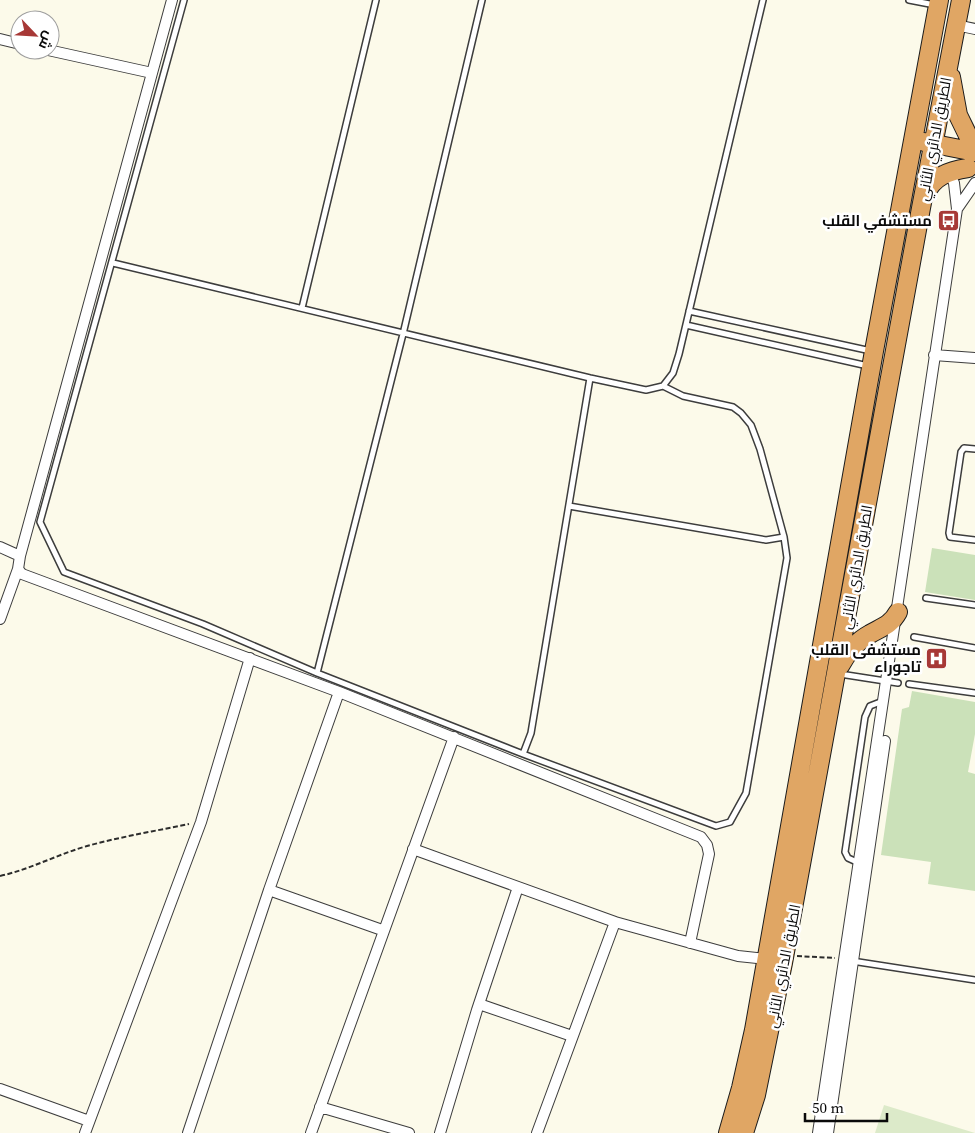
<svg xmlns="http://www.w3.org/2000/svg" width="975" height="1133" viewBox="0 0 975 1133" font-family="'Source Serif 4',Cairo,serif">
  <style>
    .green { fill: #cbe1b9 }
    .pitch { fill: #dceac9 }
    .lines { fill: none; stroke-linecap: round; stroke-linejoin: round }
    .lane-casing { stroke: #3d3d3d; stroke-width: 8 }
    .street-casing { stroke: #3d3d3d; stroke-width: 12 }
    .highway-casing { stroke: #1b1b1b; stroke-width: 20 }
    .path { stroke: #2c2c2c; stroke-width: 2; stroke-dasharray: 5 2.5; stroke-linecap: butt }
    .lane { stroke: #fff; stroke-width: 5 }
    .street { stroke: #fff; stroke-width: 10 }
    .highway { stroke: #e0a664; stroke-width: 18 }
    .labels { text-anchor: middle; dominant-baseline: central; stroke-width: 5; stroke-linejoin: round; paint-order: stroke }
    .street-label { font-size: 15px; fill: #0a0a0a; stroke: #fff }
    .poi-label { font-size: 15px; font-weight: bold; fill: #0a0a0a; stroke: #fff; text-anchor: end }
  </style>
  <rect width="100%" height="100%" fill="#fcfaea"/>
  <path class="green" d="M932 548 975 555V600L925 592Z
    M912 691 975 702V734L968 772 975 774V891L928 884 931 862 881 855 902 709 909 707Z"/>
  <path class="pitch" d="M884 1105 975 1133H875Z"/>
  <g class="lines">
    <defs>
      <path id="lane" d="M909 0 935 5
        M113 263 590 378 646 390 663 386 683 396 733 407 741 413 751 425 760 449 784 537 787 558 746 793 730 822 716 826 523 754 317 673 203 624 64 572 40 522 184 0
        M302 308 376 0
        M689 311 871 351
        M686 325 868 366
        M663 386 673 373 679 354 763 0
        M975 449 964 448 961 452 949 533 950 537 975 540
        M569 506 766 540 784 537
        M926 598 975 605
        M914 637 975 648
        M317 673 403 334 482 0
        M840 674 898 683
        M909 684 975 693
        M523 754 531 733 590 378
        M859 863 848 858 845 852 865 717 870 706 883 701
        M852 961 975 980"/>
      <path id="street" d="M172 0 20 556 18 569 22 574 339 692 701 837 707 845 709 854 690 943
        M956 25 975 29
        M0 39 20 44
        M48 50 152 73
        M957 209 975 183
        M934 355 975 358
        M0 547 20 556
        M0 619 18 569
        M413 849 615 922 738 956 767 959
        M269 890 339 692
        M479 1004 572 1036
        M0 1089 89 1121
        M320 1107 409 1133
        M85 1133 201 822 250 658
        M188 1133 269 890 382 930
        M311 1133 454 737
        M440 1133 477 1010 518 887
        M537 1133 615 922
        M818 1133 957 209 954 183 949 172
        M828 1133 885 741"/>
      <path id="highway" d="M951 77 958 115 975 150
        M924 142 975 152
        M925 195C933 176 949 171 968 168
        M840 666C847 653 857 641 870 634 882 627 891 625 898 612
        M728 1133 741 1088 754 1030 874 351 939 0
        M744 1133 756 1095 783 963 921 208 961 0"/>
    </defs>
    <use href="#lane" class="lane-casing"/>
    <use href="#street" class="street-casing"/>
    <use href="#highway" class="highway-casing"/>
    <path class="path" d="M0 876C31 869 56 855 87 846 120 837 155 831 189 824
      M797 956 835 958"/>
    <use href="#lane" class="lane"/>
    <use href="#street" class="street"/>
    <use href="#highway" class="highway"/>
  </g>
  <defs>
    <symbol id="bus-square" viewBox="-11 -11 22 22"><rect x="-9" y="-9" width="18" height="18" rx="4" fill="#a73836" stroke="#fff"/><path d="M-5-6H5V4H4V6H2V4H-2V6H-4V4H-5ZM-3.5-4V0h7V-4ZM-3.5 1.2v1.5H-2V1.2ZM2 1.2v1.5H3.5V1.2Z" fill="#fff"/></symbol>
    <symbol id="hospital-square" viewBox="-11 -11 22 22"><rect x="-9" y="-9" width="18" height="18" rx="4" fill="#a73836" stroke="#fff"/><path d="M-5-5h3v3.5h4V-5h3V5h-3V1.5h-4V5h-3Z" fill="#fff"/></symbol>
  </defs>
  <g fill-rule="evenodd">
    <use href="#bus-square" x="936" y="208" width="25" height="25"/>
    <use href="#hospital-square" x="924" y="646" width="25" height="25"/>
  </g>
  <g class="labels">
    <g class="street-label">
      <text transform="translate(934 139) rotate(-79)">الطريق الدائري الثاني</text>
      <text transform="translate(856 567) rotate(-80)">الطريق الدائري الثاني</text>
      <text transform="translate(783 966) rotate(-79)">الطريق الدائري الثاني</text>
    </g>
    <g class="poi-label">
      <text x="932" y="220">مستشفي القلب</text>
      <text x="921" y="649">مستشفى القلب<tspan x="921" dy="17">تاجوراء</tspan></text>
    </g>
  </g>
  <g transform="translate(35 35) rotate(115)"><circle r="24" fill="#ffffff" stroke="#9d9d9d"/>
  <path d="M0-4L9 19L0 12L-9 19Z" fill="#a73836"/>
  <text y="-8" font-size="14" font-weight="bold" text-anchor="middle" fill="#0a0a0a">ش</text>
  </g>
  <path d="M805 1113v8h82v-8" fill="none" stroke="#0a0a0a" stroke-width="2.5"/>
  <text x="812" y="1113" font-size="15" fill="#0a0a0a" stroke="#ffffff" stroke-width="4" paint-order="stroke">50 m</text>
</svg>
